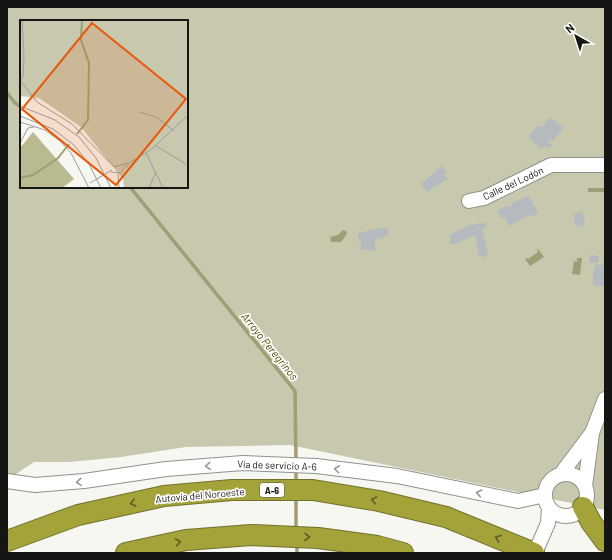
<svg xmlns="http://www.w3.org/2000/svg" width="612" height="560" viewBox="0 0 612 560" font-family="Barlow,sans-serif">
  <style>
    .green { fill: #c7c8ae; fill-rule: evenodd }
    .water { fill: #9e9f76 }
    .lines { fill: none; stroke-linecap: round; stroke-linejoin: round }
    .stream { stroke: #9e9f76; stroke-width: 3.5 }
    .building { fill: #b4babd }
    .minor-casing { stroke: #91918c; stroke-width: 16 }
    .highway-casing { stroke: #72712c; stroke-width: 22 }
    .minor { stroke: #fff; stroke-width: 14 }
    .highway { stroke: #a4a339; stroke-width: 20 }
    .oneway { stroke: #969695 }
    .oneway2 { stroke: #5c5c26 }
    .labels { text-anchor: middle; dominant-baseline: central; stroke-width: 3.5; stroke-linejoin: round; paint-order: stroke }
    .shield { fill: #fffffe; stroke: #5b5b5a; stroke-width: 1 }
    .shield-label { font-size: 9px; font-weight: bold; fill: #151513 }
    .street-label { font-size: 10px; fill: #151513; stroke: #fffffe }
    .water-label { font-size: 11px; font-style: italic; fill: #4c4b00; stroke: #fffffe }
    .inset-river { fill: none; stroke: #9e9f76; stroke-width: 2 }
    .inset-road { fill: none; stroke: #9c9d98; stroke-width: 1 }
    .view { fill: #e8590c; fill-opacity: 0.15; stroke: #e8590c; stroke-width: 2 }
    .inset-edge { fill: none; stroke: #151513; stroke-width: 2 }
  </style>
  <rect width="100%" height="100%" fill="#f6f7f1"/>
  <path class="green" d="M7 7H605V510L290 445 186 447 121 457 69 462H34L7 480ZM21 21H187V187H21Z"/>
  <path class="water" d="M588 188H604V192H588Z
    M343 230 346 231 347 234 341 242H331L330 237 338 235Z
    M538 249 544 257 530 266 525 259 526 258 528 259 538 252 537 250Z
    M577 258H582L580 275 572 274 574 261 577 262Z"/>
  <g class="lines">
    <path class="stream" d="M7 93 15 103 21 107
      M130 187 295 391 296 462
      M296 468V484
      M296 496V532
      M297 544V553"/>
  </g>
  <path class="building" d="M550 117 564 128 552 141 550 139 548 141 551 144V147L548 148 545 146 542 149 531 140 529 136 538 126 542 127Z
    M442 166 447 173 444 175 448 179 427 192 421 184Z
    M529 196 538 213 530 217 529 215 509 226 505 217 501 219 497 211 509 205 510 207 513 206 511 204 514 202Z
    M582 212 585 225 576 227 573 214Z
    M485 222 487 228 482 229 488 254 483 258 481 255 479 256 475 235 456 244H450V235L468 226Z
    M387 227 388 236 374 239 376 250 368 251 367 249 361 250V242H359L358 233Z
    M590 255 599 256 598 263 589 262Z
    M603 261H605V286L593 285V269L595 270V264L602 265Z"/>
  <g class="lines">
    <defs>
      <path id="minor" d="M469 201 484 198 551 165H605
        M545 495a21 21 0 1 1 42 0a21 21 0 1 1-42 0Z
        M561 474 591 434
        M7 481 35 485 84 481 166 469 243 463 316 466 397 476 518 501 545 495
        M585 486 592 433 605 399
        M535 553 548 523 549 507"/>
      <path id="highway" d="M583 507 591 522 605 541
        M7 541 78 515 164 496 232 490H313L379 501 446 517 534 553
        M126 553 186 540 251 535 318 538 377 546 403 553"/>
    </defs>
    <use href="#minor" class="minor-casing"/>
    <use href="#highway" class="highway-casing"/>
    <use href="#minor" class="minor"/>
    <use href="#highway" class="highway"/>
  </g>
  <defs><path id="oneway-chevron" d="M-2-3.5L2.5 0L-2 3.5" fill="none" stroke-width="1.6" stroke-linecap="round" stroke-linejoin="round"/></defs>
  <g class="oneway">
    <use href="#oneway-chevron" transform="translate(208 466) rotate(175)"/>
    <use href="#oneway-chevron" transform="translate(337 469) rotate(-173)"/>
    <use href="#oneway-chevron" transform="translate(79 482) rotate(175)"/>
    <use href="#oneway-chevron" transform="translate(479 493) rotate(-168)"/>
  </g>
  <g class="oneway2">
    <use href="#oneway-chevron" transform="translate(374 500) rotate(-170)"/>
    <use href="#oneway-chevron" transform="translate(133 503) rotate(167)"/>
    <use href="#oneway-chevron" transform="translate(307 537) rotate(2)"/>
    <use href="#oneway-chevron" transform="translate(498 538) rotate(-159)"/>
    <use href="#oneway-chevron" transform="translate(178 542) rotate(-12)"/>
  </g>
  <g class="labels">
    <rect class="shield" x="260" y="483" width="24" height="14" rx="3"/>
    <g class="shield-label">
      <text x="272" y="490">A-6</text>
    </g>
    <g class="street-label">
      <text transform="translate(513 183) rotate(-25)">Calle del Lodón</text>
      <text transform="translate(277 465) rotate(2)">Vía de servicio A-6</text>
      <text transform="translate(200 495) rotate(-5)">Autovía del Noroeste</text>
    </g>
    <g class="water-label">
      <text transform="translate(270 346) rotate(51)">Arroyo Peregrinos</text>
    </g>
  </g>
  <g transform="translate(20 20)">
    <rect width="168" height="168" fill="#f6f7f1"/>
    <path d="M0 0H168V168H104L103 159 61 107 19 78 0 76Z" fill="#c7c8ae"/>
    <path d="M13 112 54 159 42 168H0V128Z" fill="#b9ba90"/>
    <path class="inset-river" d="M57 114 68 100 69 43 61 20 62 0M0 158 13 155 38 138 49 124"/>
    <path class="inset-road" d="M0 60 17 82 52 104 94 147M0 60 3 57 4 37 2 0M0 86 35 100 59 117 76 138 91 168M119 92 136 97 154 111M0 96 33 109 54 125 69 144 81 168M0 102 25 110 40 121 51 133 69 168M0 123 8 108 14 107M136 126 166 144M126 133 143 168M94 147 108 143M91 152 100 153 109 143 132 129 168 95M98 154 99 168M70 163 92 150M129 168 136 152"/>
    <path class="view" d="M72 3 166 79 96 165 2 89Z"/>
    <rect width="168" height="168" class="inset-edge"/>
  </g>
  <rect width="612" height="560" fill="none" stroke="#151513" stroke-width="16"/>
  <g transform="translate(576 36) rotate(321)" stroke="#fffffe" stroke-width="3" paint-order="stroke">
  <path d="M0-3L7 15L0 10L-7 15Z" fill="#151513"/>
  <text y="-6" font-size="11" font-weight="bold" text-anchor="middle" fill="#151513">N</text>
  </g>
</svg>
